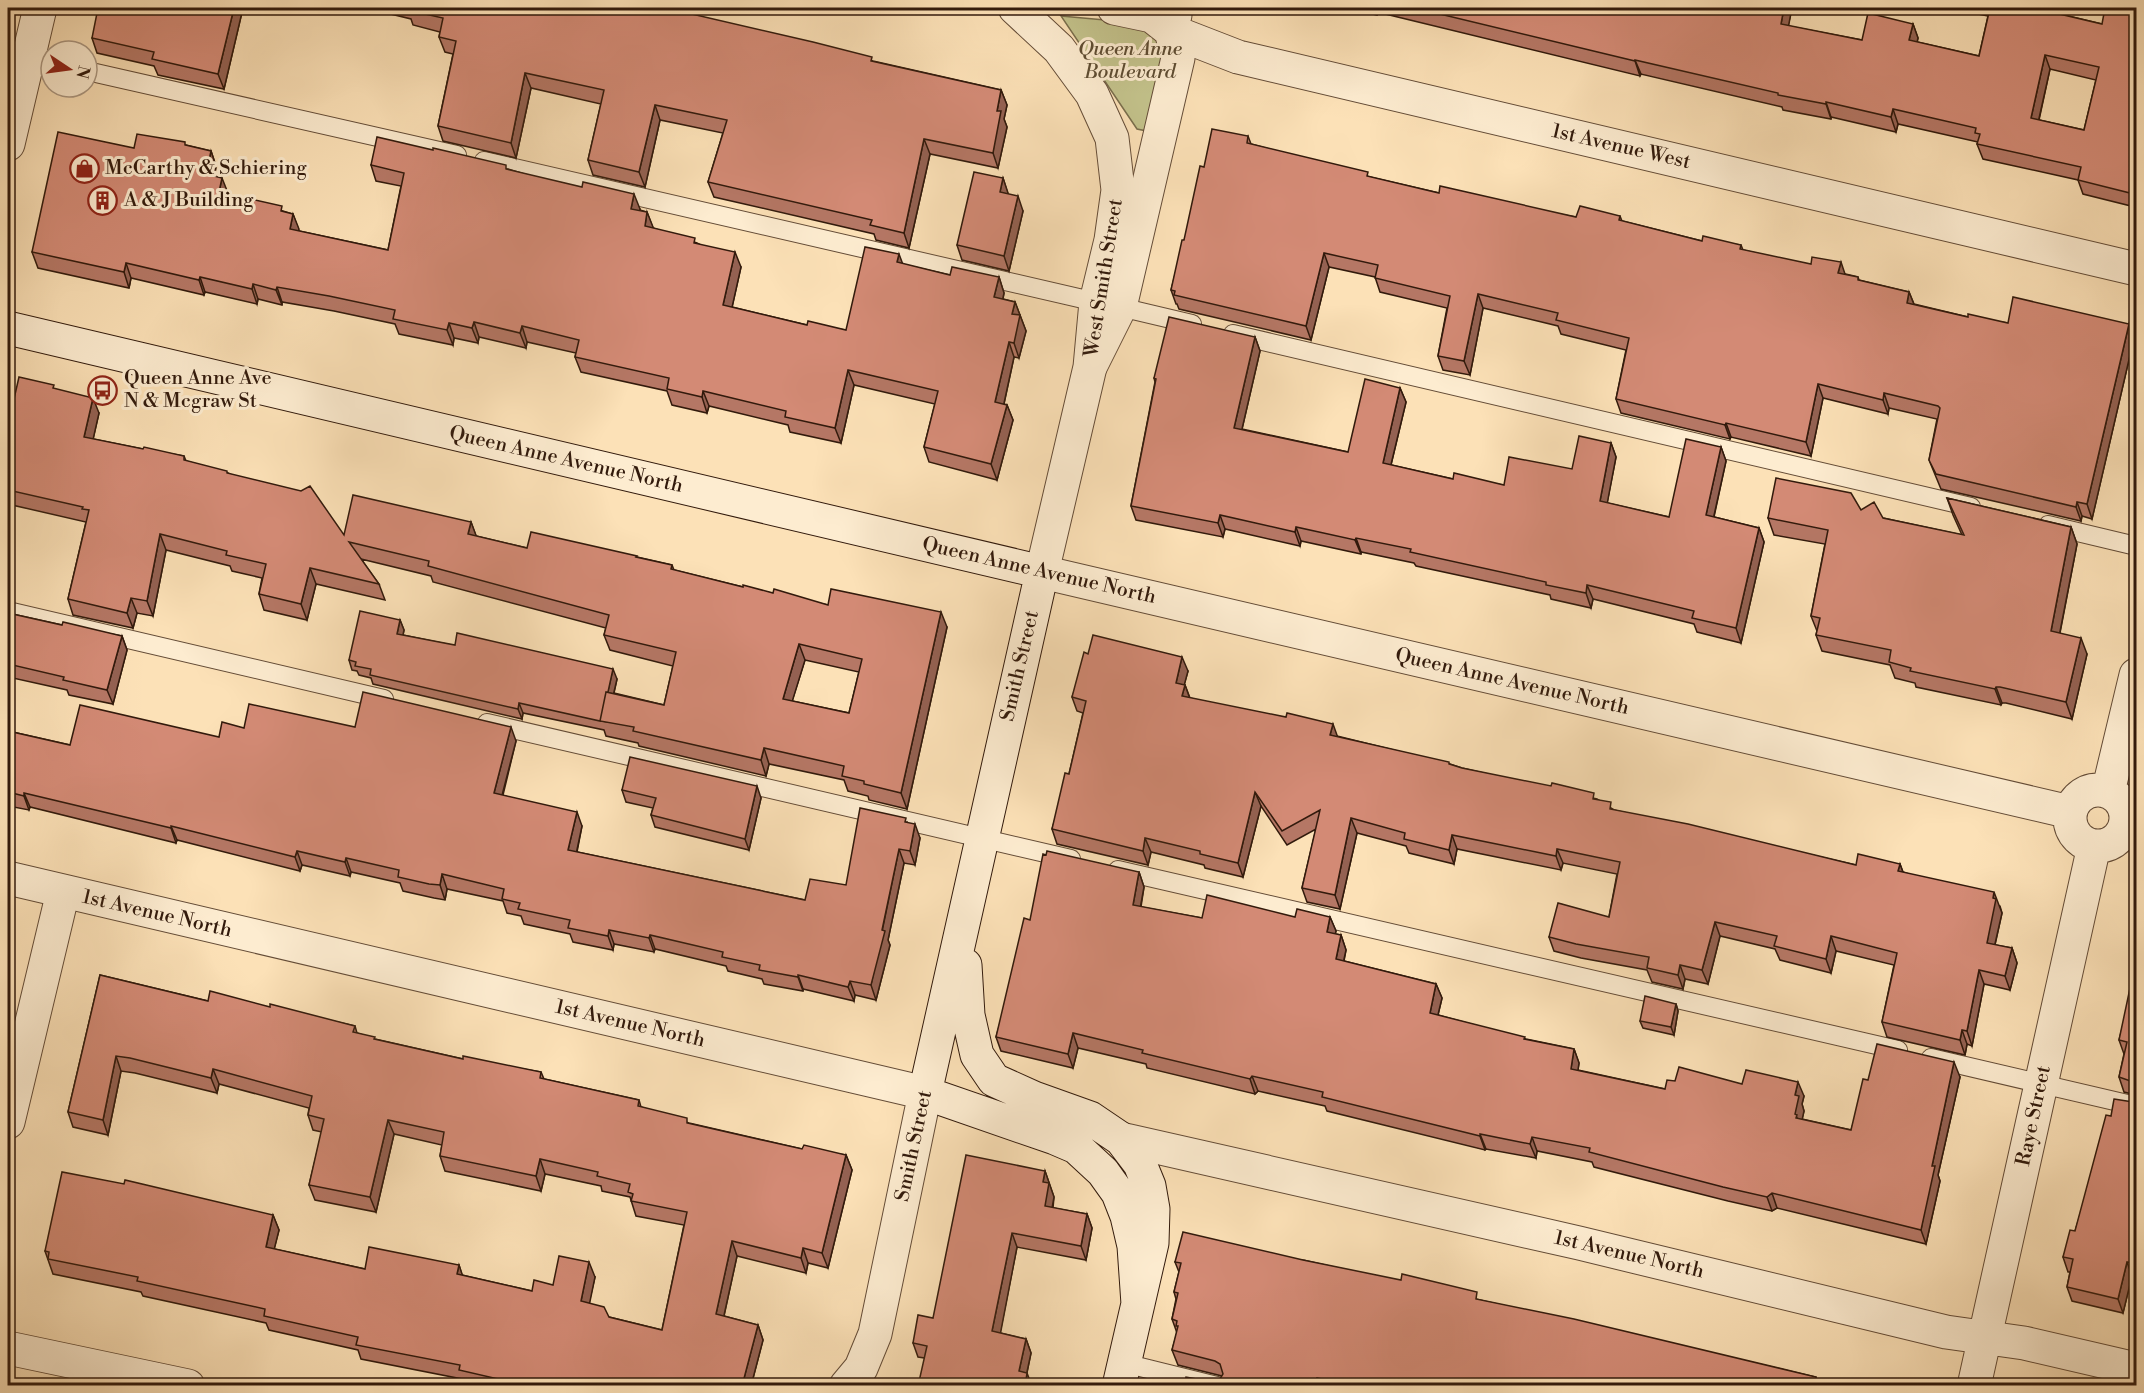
<svg xmlns="http://www.w3.org/2000/svg" width="2144" height="1393" viewBox="0 0 2144 1393" font-family="'Libre Bodoni',serif">
  <style>
    .green { fill: #c3c28b; stroke: #7a6e4c; stroke-width: 1.5 }
    .lines { fill: none; stroke-linecap: round; stroke-linejoin: round }
    .service-casing { stroke: #644c37; stroke-width: 20 }
    .minor-casing { stroke: #644c37; stroke-width: 35 }
    .tertiary-casing { stroke: #644c37; stroke-width: 35 }
    .secondary-casing { stroke: #321a0c; stroke-width: 35 }
    .service { stroke: #fdecd0; stroke-width: 18 }
    .minor { stroke: #fdecd0; stroke-width: 33 }
    .tertiary { stroke: #fdecd0; stroke-width: 33 }
    .secondary { stroke: #fdecd0; stroke-width: 33 }
    .wall { fill: #b57765; stroke: #321a0c; stroke-width: 1.5; fill-rule: evenodd }
    .shaded-wall { fill: #946152; stroke: #321a0c; stroke-width: 1.5 }
    .building { fill: #d38a75; stroke: #321a0c; stroke-width: 1.5; fill-rule: evenodd }
    .labels { text-anchor: middle; dominant-baseline: central; stroke-width: 6; stroke-linejoin: round; paint-order: stroke }
    .park-label { font-size: 20px; font-style: italic; fill: #5e4c32; stroke: #fdecd0 }
    .street-label { font-size: 20px; fill: #321a0c; stroke: #fdecd0 }
    .poi-label { font-size: 20px; fill: #321a0c; stroke: #fdecd0; text-anchor: start }
  </style>
  <rect width="100%" height="100%" fill="#fce1b7"/>
  <filter id="stains"><feTurbulence type="fractalNoise" baseFrequency=".00333" numOctaves="4"/><feColorMatrix values="0 0 0 0 .2 0 0 0 0 .09 0 0 0 0 .02 0 0 0 .5 -.17"/></filter>
  <radialGradient id="worn" r=".72"><stop offset=".6" stop-color="#630" stop-opacity="0"/><stop offset="1" stop-color="#630" stop-opacity=".3"/></radialGradient>
  <path class="green" d="M1061 16 1105 20 1153 31 1166 52 1147 131 1137 129Z"/>
  <g class="lines">
    <defs>
      <path id="service" d="M8 52 51 62
        M87 71 457 155
        M484 161 1096 302
        M1120 307 1192 324
        M1233 334 1971 507
        M2048 525 2136 546
        M8 611 384 699
        M487 723 1071 859
        M1118 870 1898 1050
        M1931 1058 2136 1106
        M1124 1363 1217 1386"/>
      <path id="minor" d="M1114 8 1152 16 1171 31 1238 57 2136 269
        M1091 365 1120 307 1178 58 1171 31 1175 15
        M1042 572 2070 812
        M2070 818a28 28 0 1 1 56 0a28 28 0 1 1-56 0Z
        M2108 792 2136 675
        M8 878 925 1093 875 1334 861 1368 846 1386
        M8 1122 63 892
        M1121 1139 1579 1243 1946 1332 2024 1343 2136 1369
        M8 1348 188 1386
        M1974 1386 2094 846"/>
      <path id="tertiary" d="M1015 8 1059 49 1092 94 1112 138 1118 190 1111 240 1096 302 1090 367 1042 572
        M8 144 40 8"/>
      <path id="secondary" d="M8 328 1042 572 925 1093 1055 1138 1076 1147 1103 1172 1118 1193 1127 1216 1134 1246 1138 1304
        M965 965 968 1015 977 1055 994 1080 1034 1098 1090 1118 1121 1139 1140 1164 1149 1186 1153 1209 1152 1243 1119 1386"/>
    </defs>
    <use href="#service" class="service-casing"/>
    <use href="#minor" class="minor-casing"/>
    <use href="#tertiary" class="tertiary-casing"/>
    <use href="#secondary" class="secondary-casing"/>
    <use href="#service" class="service"/>
    <use href="#minor" class="minor"/>
    <use href="#tertiary" class="tertiary"/>
    <use href="#secondary" class="secondary"/>
  </g>
  <path class="wall" d="M243 8 224 89 158 75 154 66 97 53 92 38Z
    M366 8H666L873 61 1001 90 1007 105 1004 119 1007 127 998 168 930 154 909 248 876 240 874 234 714 197 708 182 723 133 660 120 645 187 593 175 588 160 601 104 531 88 516 158 443 141 438 126 453 54 445 52 439 37 440 32 413 25 411 19Z
    M1347 8H1789L1791 13 1788 26 1862 40 1913 24 1918 38 1917 42 1979 56 1988 16 1964 11 1963 8H2039V9L2102 24 2136 8V201L2135 207 2083 194 2078 180 1983 159 1977 144 1978 142 1898 124 1896 132 1831 117V119L1783 110 1782 107 1641 74 1640 76 1377 12V15ZM2050 69 2096 80 2084 130 2039 120Z
    M1248 136 1251 144 1370 177 1439 193 1576 217 1620 216 1622 221 1702 241 1741 245 1743 250 1858 277 1859 280 1909 292 1914 304 1968 317 2008 323 2129 324 2134 338 2092 519 2082 516 2081 521 1941 489 1929 460 1937 419 1889 408 1888 414 1823 398 1811 456 1731 437 1730 439 1621 413 1616 399 1626 350 1561 334 1558 326 1483 308 1470 375 1443 370 1438 356 1447 308 1380 292 1375 277 1329 267 1311 340 1179 309 1177 304H1176L1171 290 1184 240Z
    M186 145 211 151 216 166 215 173 216 176 228 194 293 214 299 231 388 250 401 186 376 181 371 165 508 169 640 209V210L647 212 653 228 697 243 741 267 732 307 807 325 846 330 902 264 950 275 999 277 1004 293 1003 299 1015 302 1026 331 1019 358 1014 357 1004 404 1007 405 1013 420 997 480 929 462 924 447 935 404 854 385 841 443 790 432 788 425 709 406 707 413 672 405 667 391 581 372 575 357 576 353 527 342 526 348 479 337 478 343 454 338 453 345 399 334 395 324 334 311 282 302V305L258 299 257 304 205 292 204 295 131 278 129 288 38 268 32 252 134 148Z
    M1003 178 1008 194 1023 211 1009 271 962 260 957 245Z
    M1255 337 1260 351 1242 429 1348 452 1400 388 1406 402 1391 465 1453 479 1504 485 1572 469 1611 443 1616 457 1607 503 1669 517 1721 447 1726 461 1714 517 1759 528 1764 542 1741 643 1697 632 1694 624 1593 599 1591 608 1551 599 1550 595 1416 566 1414 563 1361 552V554L1301 541 1300 546 1225 529 1223 537 1136 520 1131 506 1155 382 1154 378Z
    M55 389 99 413 93 439 143 449 184 456 186 461 228 473 344 535 471 522 476 536 527 548 637 557 672 565 674 570 743 587 828 605 947 627 907 809 869 800 868 796 848 791 844 780 769 764 766 776 639 746 638 743 606 736 604 730 523 713 522 719 373 684 371 678 359 675 357 671 352 670 349 660 400 620 404 630 403 635 617 679 614 693 664 705 673 666 610 650 604 635 606 628 433 582 431 576 361 559 379 584 385 600 316 584 307 620 264 610 259 594 262 578 232 571 230 566 166 550 153 616 137 613 133 628 73 615 68 599 86 522 12 505 8 492 9 478H8V425ZM805 660 859 672 849 713 792 701Z
    M1947 498 2071 527 2077 544 2060 633 2087 654 2072 719 2006 703H2002L2001 705 1916 687 1915 683 1895 678 1890 665 1822 651 1816 635 1817 631 1811 616 1825 544 1774 535 1768 518 1861 510 1883 518 1962 535 1953 515Z
    M8 613 62 625 122 636 127 650 113 704 69 695 67 690 8 677Z
    M1088 654 1188 671 1184 685H1185L1190 698 1337 736 1450 764 1462 768 1597 799 1614 810 1856 865 1900 864 1903 872 2000 906 2002 913 1995 945 2012 948 2017 963 2010 990 1984 984 1972 1046 1967 1044 1965 1055 1887 1037 1882 1022 1894 965 1836 951 1831 973 1780 960 1775 949 1720 936 1708 984 1685 979 1683 989 1652 982 1647 970 1581 958 1554 951 1549 937 1609 917 1617 874 1563 863 1561 870 1457 849 1454 864 1409 853 1406 846 1357 833 1340 909 1307 902 1302 888 1316 829 1287 845 1261 806 1243 877 1205 868 1204 865 1151 852 1148 865 1057 844 1052 829 1069 774 1083 713 1077 711 1072 697Z
    M355 727 516 741 503 795 582 826 577 852 805 900 846 885 907 822 920 838 915 865 904 863 888 940 890 945 876 1000 855 995 854 1001 803 989V991L764 984 762 979 728 971 726 966 655 949 654 952 614 944 613 950 573 942 570 934 524 924 521 916 507 913 503 901 447 889 445 900 434 898 403 891 400 883 351 872 350 876 302 865 300 871 177 840 176 843 30 807 29 810 8 806V731L70 745 219 737 244 728Z
    M622 790 761 798 749 850 655 827 651 815 653 808 626 802Z
    M1139 872 1144 887 1141 907 1202 918 1330 917 1336 931 1335 934 1341 935 1346 950 1344 961 1436 984 1442 998 1438 1015 1526 1039 1574 1049 1579 1063 1578 1070 1665 1089 1675 1081 1742 1084 1804 1096 1802 1104 1804 1111 1802 1119 1851 1130 1868 1080 1960 1077 1938 1175 1940 1181 1926 1244 1777 1208 1772 1211 1728 1201 1594 1167 1592 1162 1537 1151 1536 1158 1486 1149 1485 1150 1327 1111 1325 1106 1258 1091 1255 1094 1147 1068 1146 1064 1078 1048 1073 1068 1001 1051 996 1037 1030 920Z
    M100 975 208 1001 270 1007 355 1026 357 1033 375 1039 463 1059 541 1072 544 1079 639 1100 641 1107 689 1123 802 1149 846 1155 852 1170 828 1268 808 1263 806 1273 737 1256 724 1316 758 1325 763 1340 751 1386H470L464 1384 462 1379 361 1359 358 1350 269 1330 266 1323 143 1296 141 1292 53 1274 45 1251 273 1215 279 1230 274 1249 365 1269 459 1265 462 1275 532 1291 553 1285 595 1277 589 1303 609 1317 662 1330 684 1225 636 1216 630 1197 602 1191 601 1186 545 1174 541 1191 445 1171 440 1156 442 1145 394 1134 376 1212 315 1200 309 1185 322 1132 313 1130 308 1115 309 1108 219 1084 217 1093 135 1073 121 1071 108 1135 73 1127 68 1112Z
    M2136 975V1095L2124 1092 2119 1077 2124 1054 2119 1040Z
    M1676 1004 1678 1011 1674 1035 1643 1028 1640 1021Z
    M2136 1101V1277L2132 1276 2123 1313 2072 1301 2067 1287 2070 1272H2068L2063 1257 2075 1231 2111 1116Z
    M1045 1171 1054 1197 1053 1208 1087 1214 1092 1228 1086 1260 1017 1247 1000 1333 1026 1339 1031 1353 1027 1373 918 1357 913 1343 933 1318Z
    M1303 1260 1480 1300 1816 1377 1817 1382 1834 1386H1184L1214 1382 1220 1379 1222 1376 1178 1365 1172 1350 1177 1333 1172 1319 1176 1299 1174 1292 1179 1272 1175 1262Z"/>
  <path class="shaded-wall" d="M234 8H243L224 89 218 74Z
    M1784 8H1789L1791 13 1786 39 1781 24Z
    M1913 24 1918 38 1914 55 1909 40Z
    M2045 55 2050 69 2036 132 2031 118Z
    M1635 60 1641 74 1640 76 1635 61Z
    M525 73 531 88 516 158 511 143Z
    M1001 90 1007 105 1004 119 1007 127 998 168 993 153 997 111Z
    M1826 102 1831 117V119L1826 104Z
    M655 105 660 120 645 187 639 172Z
    M1893 109 1898 124 1896 132 1891 117Z
    M924 139 930 154 909 248 904 233Z
    M211 151 216 166 215 173 218 182 216 190 208 165Z
    M222 178 228 193 219 192Z
    M1003 178 1008 193 1005 207 1000 192Z
    M2131 186 2136 200 2135 207 2130 193Z
    M634 194 640 209 636 224 631 209Z
    M1018 196 1023 211 1009 271 1004 256Z
    M647 212 653 227 650 241 645 226Z
    M293 214 299 229 296 244 290 229Z
    M735 252 741 267 729 321 723 305Z
    M1324 253 1329 267 1311 340 1306 326Z
    M899 254 905 270 897 262Z
    M1841 262 1846 277 1838 273Z
    M126 263 131 278 129 288 124 272Z
    M200 277 205 292 204 295 199 280Z
    M999 277 1004 293 1000 312 994 297Z
    M253 284 258 299 257 304 252 289Z
    M277 287 282 302V305L276 290Z
    M1909 292 1915 307 1907 303Z
    M1478 294 1483 308 1470 375 1464 361Z
    M1015 302 1026 331 1019 358 1014 343 1012 314Z
    M474 322 479 337 478 343 472 328Z
    M449 323 454 338 453 345 447 330Z
    M2129 324 2134 338 2092 519 2087 504Z
    M522 326 527 342 526 348 520 333Z
    M1255 337 1260 351 1239 442 1234 428Z
    M1009 342 1014 357 1001 417 995 402Z
    M848 370 854 385 841 443 835 428Z
    M1818 384 1823 398 1811 456 1806 442Z
    M1400 388 1406 402 1388 477 1383 463Z
    M703 391 709 406 707 413 702 397Z
    M1884 393 1889 408 1888 414 1883 400Z
    M93 398 99 413 90 453 84 437Z
    M1007 405 1013 420 997 480 991 464Z
    M1726 423 1731 437 1730 439 1725 425Z
    M1611 443 1616 457 1605 515 1600 501Z
    M1721 447 1726 461 1711 529 1706 515Z
    M2077 502 2082 516 2081 521 2076 507Z
    M1220 515 1225 529 1223 537 1218 523Z
    M471 522 477 538 468 534Z
    M1296 527 1301 541 1300 546 1295 532Z
    M2071 527 2077 544 2057 647 2051 631Z
    M1759 528 1764 542 1741 643 1736 628Z
    M160 534 166 550 153 616 147 601Z
    M1356 538 1361 552V554L1355 540Z
    M310 568 316 584 307 620 301 604Z
    M1587 585 1593 599 1591 608 1586 593Z
    M131 598 137 613 133 628 127 613Z
    M941 612 947 627 907 809 901 793Z
    M400 620 404 630 401 644 397 634Z
    M122 636 127 650 113 704 107 690Z
    M2081 638 2087 654 2072 719 2066 702Z
    M799 644 805 660 788 715 783 699Z
    M1182 657 1188 671 1181 697 1176 683Z
    M613 669 617 679 607 722 601 721Z
    M1185 685 1190 699 1182 696Z
    M1996 687 2002 703 2001 705 1995 689Z
    M519 703 523 713 522 719 518 709Z
    M1333 724 1338 738 1330 735Z
    M511 727 516 741 499 807 494 793Z
    M764 748 769 764 766 776 761 760Z
    M757 786 761 798 749 850 745 839Z
    M1255 792 1261 806 1243 877 1238 863Z
    M24 793 30 807 29 810 24 796Z
    M577 812 582 826 574 864 568 850Z
    M1351 818 1357 833 1340 909 1335 895Z
    M915 824 920 838 915 865 910 851Z
    M171 826 177 840 176 843 171 828Z
    M1452 835 1457 849 1454 864 1449 850Z
    M1145 838 1151 852 1148 865 1143 851Z
    M899 849 904 863 888 940 890 945 876 1000 871 985Z
    M1557 849 1563 863 1561 870 1556 856Z
    M297 851 302 865 300 871 295 857Z
    M346 858 351 872 350 876 345 862Z
    M1900 864 1905 878 1898 871Z
    M1139 872 1144 887 1138 920 1133 905Z
    M442 874 447 889 445 900 440 885Z
    M1994 892 2002 913 1992 957 1987 943Z
    M1330 917 1336 931 1332 946 1327 932Z
    M1715 922 1720 936 1708 984 1702 970Z
    M609 930 614 944 613 950 608 936Z
    M650 935 655 949 654 952 649 938Z
    M1341 935 1346 950 1341 973 1336 959Z
    M1831 936 1836 951 1831 973 1826 959Z
    M2012 948 2017 963 2010 990 2005 976Z
    M1680 965 1685 979 1683 989 1678 975Z
    M1979 970 1984 984 1972 1046 1967 1031Z
    M798 975 803 989V991L798 977Z
    M850 981 855 995 854 1001 848 987Z
    M1436 984 1442 998 1435 1027 1430 1013Z
    M1676 1004 1678 1011 1674 1035 1671 1027Z
    M1962 1030 1967 1044 1965 1055 1960 1040Z
    M1073 1033 1078 1048 1073 1068 1068 1054Z
    M1574 1049 1579 1063 1576 1083 1571 1069Z
    M116 1056 121 1071 108 1135 103 1120Z
    M1954 1062 1960 1077 1938 1175 1940 1181 1926 1244 1921 1230 1932 1166Z
    M213 1069 219 1084 217 1093 211 1078Z
    M1252 1076 1258 1091 1255 1094 1250 1079Z
    M1798 1082 1804 1096 1802 1104 1804 1111 1801 1125 1795 1114V1095Z
    M388 1120 394 1134 376 1212 370 1197Z
    M1480 1134 1486 1149 1485 1150 1480 1136Z
    M1532 1137 1537 1151 1536 1158 1530 1144Z
    M846 1155 852 1170 828 1268 822 1253Z
    M540 1159 545 1174 541 1191 536 1176Z
    M1045 1171 1054 1197 1050 1220 1045 1206 1043 1182Z
    M1772 1193 1777 1208 1772 1211 1767 1197Z
    M1087 1214 1092 1228 1086 1260 1081 1246Z
    M273 1215 279 1230 271 1262 266 1247Z
    M1012 1233 1017 1247 998 1346 992 1331Z
    M732 1241 737 1256 721 1329 716 1314Z
    M803 1248 808 1263 806 1273 801 1258Z
    M589 1262 595 1277 587 1316 581 1301Z
    M2127 1262 2132 1276 2123 1313 2118 1299Z
    M459 1265 464 1280 457 1274Z
    M758 1325 763 1340 751 1386H742Z
    M1026 1339 1031 1353 1024 1386 1019 1371Z
    M1027 1373 1032 1386H1025Z
    M1317 1378 1320 1386H1316Z"/>
  <path class="building" d="M98 8H234L218 74 152 59 154 52 92 38Z
    M408 8H666L813 42 872 57 871 61 1001 90 997 111H1001L993 153 924 139 904 233 870 225 872 220 708 182 727 120 655 105 639 172 588 160 604 90 525 73 511 143 438 126 456 41 439 37 443 18 407 10Z
    M1415 8H1784L1781 24 1862 40 1868 13 1913 24 1909 40 1979 56 1990 8H2034L2102 24 2105 8H2136V187L2131 186 2130 193 2078 180 2081 167 1977 144 1980 134 1975 133 1976 128 1893 109 1891 117 1826 102V104L1778 95V93L1635 60V61ZM2045 55 2099 67 2084 130 2031 118Z
    M1212 129 1248 136 1247 143 1368 172 1367 176 1439 193 1440 186 1576 217 1580 206 1620 216 1619 220 1702 241 1703 236 1741 245 1740 249 1811 264 1812 257 1841 262 1838 273 1858 277V280L1909 292 1907 303 1968 317V314L2008 323 2013 297 2129 324 2087 504 2077 502 2076 507 1936 474 1929 460 1940 408 1938 406 1884 393 1883 400 1818 384 1806 442 1726 423 1725 425 1616 399 1629 338 1556 320 1558 313 1478 294 1464 361 1438 356 1450 296 1375 278 1378 265 1324 253 1306 326 1174 295 1175 291 1171 290 1182 240H1184L1200 166 1204 167Z
    M58 132 134 148 137 134 185 142V145L211 151 208 165 212 166 210 175 222 178 219 192 282 206 281 211 293 214 290 229 388 250 404 173 371 165 377 137 433 150V148L506 165V169L582 187 583 182 634 194 631 209 647 212 645 226 695 238 694 243 735 252 723 305 807 325 808 321 846 330 865 247 899 254 897 262 950 275 952 267 999 277 994 297 1015 302 1012 314 1020 315 1014 343 1009 342 995 402 1007 405 991 464 924 447 938 391 848 370 835 428 785 417 786 411 703 391 702 397 667 389 669 378 575 357 579 340 522 326 520 333 474 322 472 328 449 323 447 330 393 319 395 310 329 296 277 287 276 290 253 284 252 289 200 277 199 280 126 263 124 272 32 252Z
    M974 172 1003 178 1000 192 1018 196 1004 256 957 245Z
    M1169 317 1255 337 1234 428 1348 452 1365 379 1400 388 1383 463 1453 479 1454 473 1504 485 1509 457 1572 469 1579 436 1611 443 1600 501 1669 517 1686 439 1721 447 1706 515 1759 528 1736 628 1692 618 1694 611 1587 585 1586 593 1546 585V582L1410 552 1411 549 1356 538 1355 540 1296 527 1295 532 1220 515 1218 523 1131 506 1156 379 1154 378Z
    M19 377 54 385 53 388 93 398 84 437 143 449 144 447 184 456V460L227 471V473L301 491 310 486 344 535 353 495 471 522 468 534 527 548 531 532 637 556 636 557 672 565 671 569 743 587V585L773 593 774 589 828 605 831 589 941 612 901 793 864 784V781L842 776 844 766 764 748 761 760 633 731 634 727 600 721 606 692 664 705 676 652 604 635 609 615 428 566 429 561 349 542 379 584 310 568 301 604 259 594 266 564 226 555 227 551 160 534 147 601 131 598 127 613 68 599 89 510 82 509 83 507 8 490 13 465 8 464V425ZM799 644 862 659 849 713 783 699Z
    M1776 478 1851 493 1861 510 1874 502 1883 518 1964 535 1947 498 2071 527 2051 631 2081 638 2066 702 2000 687H1996L1995 689 1910 671 1911 668 1889 662 1891 650 1816 635 1820 618 1811 616 1828 530 1768 518Z
    M360 611 400 620 397 634 455 645 457 633 613 669 608 692H606L600 721 519 703 518 709 370 675 371 669 355 666 356 662 349 660Z
    M8 613 62 625 63 622 122 636 107 690 63 680 64 677 8 664Z
    M1093 635 1182 657 1176 683 1185 685 1182 696 1286 717 1287 713 1333 724 1330 735 1449 762V764L1462 768 1551 786 1552 783 1594 793 1593 799 1611 802 1610 809 1688 824 1856 865 1858 854 1900 864 1898 871 1994 892 1993 898 1996 899 1987 943 2012 948 2005 976 1979 970 1967 1031 1962 1030 1960 1040 1882 1022 1897 953 1831 936 1826 959 1774 946 1777 936 1715 922 1702 970 1680 965 1678 975 1647 968 1649 957 1576 944 1549 937 1558 903 1609 917 1620 862 1557 849 1556 856 1452 835 1449 850 1404 839 1405 833 1351 818 1335 895 1302 888 1320 810 1282 831 1255 792 1238 863 1200 854V851L1145 838 1143 851 1052 829 1065 773 1069 774 1086 701 1072 697 1084 652 1088 654Z
    M363 692 511 727 494 793 577 812 568 850 805 900 810 879 846 885 860 808 906 818 905 822 915 824 910 851 899 849 882 930 885 931 871 985 850 981 848 987 798 975V977L759 970 760 965 722 957 723 952 650 935 649 938 609 930 608 936 568 928 570 920 518 909 520 903 502 899 504 889 442 874 440 885 429 884 398 877 399 870 346 858 345 862 297 851 295 857 171 826V828L24 793V796L8 792V731L70 745 80 705 219 737 222 722 244 728 249 704 355 727Z
    M630 757 757 786 745 839 651 815 656 798 622 790Z
    M1047 851 1139 872 1133 905 1202 918 1207 895 1295 917 1297 909 1330 917 1327 932 1341 935 1336 959 1436 984 1430 1013 1525 1037 1524 1039 1574 1049 1571 1069 1665 1089 1667 1080 1675 1081 1679 1067 1742 1084 1746 1070 1798 1082 1795 1095 1799 1096 1795 1114 1797 1115 1796 1118 1851 1130 1863 1079 1868 1080 1877 1044 1954 1062 1932 1166H1935L1921 1230 1772 1193 1767 1197 1723 1187 1589 1152 1590 1148 1532 1137 1530 1144 1480 1134V1136L1322 1097 1323 1092 1252 1076 1250 1079 1142 1053 1143 1050 1073 1033 1068 1054 996 1037 1024 918 1030 920 1043 854 1046 855Z
    M2133 974 2136 975V1083L2119 1077 2127 1042 2119 1040Z
    M100 975 208 1001 210 991 270 1007V1004L355 1026 353 1032 375 1037 374 1039 463 1059V1056L541 1072 540 1078 639 1100 638 1106 687 1118V1123L802 1149 804 1145 846 1155 822 1253 803 1248 801 1258 732 1241 716 1314 758 1325 742 1386H693L671 1380 670 1386H528L459 1370 460 1365 356 1345 358 1337 264 1316 265 1309 137 1281 138 1277 48 1259 49 1252 45 1251 62 1172 124 1184 125 1180 273 1215 266 1247 365 1269 369 1247 459 1265 457 1274 532 1291 534 1280 553 1285 559 1256 589 1262 581 1301 604 1307 609 1317 662 1330 687 1212 631 1201 633 1194 628 1192 630 1184 597 1176 598 1172 540 1159 536 1176 440 1156 444 1132 388 1120 370 1197 309 1185 324 1119 308 1115 312 1096 213 1069 211 1078 130 1058 116 1056 103 1120 68 1112Z
    M1645 996 1676 1004 1671 1027 1640 1021Z
    M2114 1099 2133 1102 2136 1101V1264L2127 1262 2118 1299 2067 1287 2073 1259 2063 1257 2070 1230 2075 1231 2106 1115 2111 1116Z
    M966 1155 1045 1171 1043 1182 1049 1183 1045 1206 1087 1214 1081 1246 1012 1233 992 1331 1026 1339 1019 1371 1027 1373 1025 1386H918L927 1346 913 1343 918 1315 933 1318Z
    M1183 1232 1303 1260 1401 1280 1402 1274 1477 1292 1476 1299 1574 1319 1816 1377 1815 1382 1834 1386H1353L1317 1378 1316 1386H1184L1186 1377 1214 1382 1220 1379 1223 1374 1220 1364 1215 1361 1172 1350 1178 1326H1176L1177 1321 1172 1319 1178 1293 1174 1292 1181 1263 1175 1262Z"/>
  <defs>
    <symbol id="shop-ring" viewBox="-11 -11 22 22"><circle r="9.5" fill="#fdecd0" stroke="#8f2418" stroke-width="1.5"/><path d="M-5-2.5h2.3a2.7 3.5 0 0 1 5.4 0H5L5.5 6h-11ZM-1.5-2.5h3a1.5 2.3 0 0 0-3 0Z" fill="#8f2418"/></symbol>
    <symbol id="building-ring" viewBox="-11 -11 22 22"><circle r="9.5" fill="#fdecd0" stroke="#8f2418" stroke-width="1.5"/><path d="M-4-6H4V6H1V3H-1V6H-4ZM-2.5-4.3h1.7v1.8h-1.7ZM.8-4.3h1.7v1.8H.8ZM-2.5-1h1.7V.8h-1.7ZM.8-1h1.7V.8H.8Z" fill="#8f2418"/></symbol>
    <symbol id="bus-ring" viewBox="-11 -11 22 22"><circle r="9.5" fill="#fdecd0" stroke="#8f2418" stroke-width="1.5"/><path d="M-5-6H5V4H4V6H2V4H-2V6H-4V4H-5ZM-3.5-4V0h7V-4ZM-3.5 1.2v1.5H-2V1.2ZM2 1.2v1.5H3.5V1.2Z" fill="#8f2418"/></symbol>
  </defs>
  <g fill-rule="evenodd">
    <use href="#shop-ring" x="68" y="152" width="33" height="33"/>
    <use href="#building-ring" x="86" y="184" width="33" height="33"/>
    <use href="#bus-ring" x="86" y="374" width="33" height="33"/>
  </g>
  <g class="labels">
    <g class="park-label">
      <text x="1130" y="49">Queen Anne<tspan x="1130" dy="23">Boulevard</tspan></text>
    </g>
    <g class="street-label">
      <text transform="translate(1621 147) rotate(13)">1st Avenue West</text>
      <text transform="translate(1104 278) rotate(-81)">West Smith Street</text>
      <text transform="translate(566 460) rotate(13)">Queen Anne Avenue North</text>
      <text transform="translate(1039 571) rotate(13)">Queen Anne Avenue North</text>
      <text transform="translate(1020 666) rotate(-77)">Smith Street</text>
      <text transform="translate(1512 682) rotate(13)">Queen Anne Avenue North</text>
      <text transform="translate(157 914) rotate(13)">1st Avenue North</text>
      <text transform="translate(630 1024) rotate(13)">1st Avenue North</text>
      <text transform="translate(2034 1116) rotate(-78)">Raye Street</text>
      <text transform="translate(914 1146) rotate(-78)">Smith Street</text>
      <text transform="translate(1629 1255) rotate(13)">1st Avenue North</text>
    </g>
    <g class="poi-label">
      <text x="105" y="168">McCarthy &amp; Schiering</text>
      <text x="124" y="200">A &amp; J Building</text>
      <text x="124" y="378">Queen Anne Ave<tspan x="124" dy="23">N &amp; Mcgraw St</tspan></text>
    </g>
  </g>
  <rect width="2144" height="1393" fill="none" stroke="#fce1b7" stroke-width="30"/>
  <rect x="9" y="9" width="2126" height="1375" fill="none" stroke="#321a0c" stroke-width="3"/>
  <rect x="15" y="15" width="2114" height="1363" fill="none" stroke="#321a0c" stroke-width="1.5"/>
  <g transform="translate(69 69) rotate(103)"><circle r="28" fill="#fdecd0" stroke="#ac9882" stroke-width="1.5"/>
  <path d="M0-4.5L10 22L0 15L-10 22Z" fill="#8f2418"/>
  <text y="-9" font-size="16" font-weight="bold" text-anchor="middle" fill="#321a0c">N</text>
  </g>
  <rect width="100%" height="100%" filter="url(#stains)"/>
  <rect width="100%" height="100%" fill="url(#worn)"/>
</svg>
